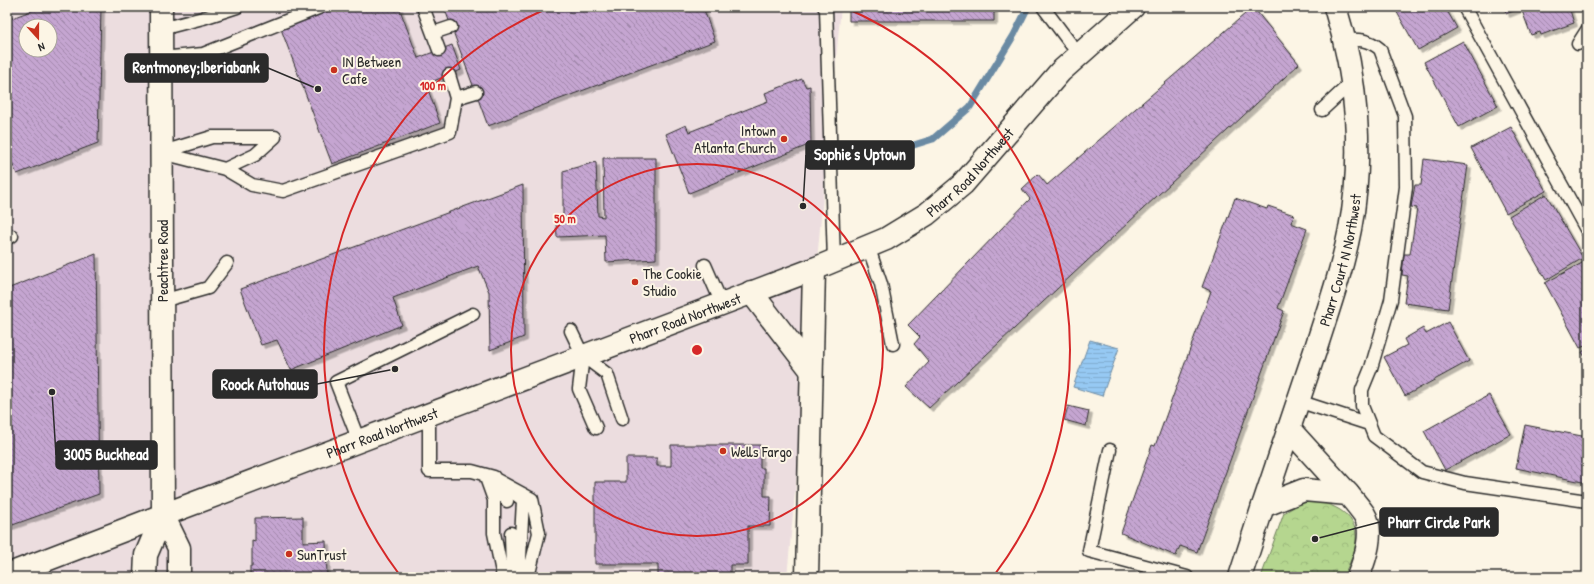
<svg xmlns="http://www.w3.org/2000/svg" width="1594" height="584" viewBox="0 0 1594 584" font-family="'Patrick Hand',sans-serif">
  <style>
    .built { fill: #ecdddf; fill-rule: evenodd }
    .park { fill: url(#park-crowns); stroke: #70805d }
    .water { fill: url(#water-rules); stroke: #6b8aa3 }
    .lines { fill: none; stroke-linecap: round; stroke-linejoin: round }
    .stream { stroke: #6b8aa3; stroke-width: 7 }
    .building { fill: url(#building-back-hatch); stroke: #2b2b2b; fill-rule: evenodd; filter: url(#shadow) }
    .lane-casing { stroke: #2b2b2b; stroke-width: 15 }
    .street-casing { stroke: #2b2b2b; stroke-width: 25 }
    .secondary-casing { stroke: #2b2b2b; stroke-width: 25 }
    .highway-casing { stroke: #2b2b2b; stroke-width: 25 }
    .lane { stroke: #fcf5e5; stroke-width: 12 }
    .street { stroke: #fcf5e5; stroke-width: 22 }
    .secondary { stroke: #fcf5e5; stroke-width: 22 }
    .highway { stroke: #fcf5e5; stroke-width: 22 }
    .ring { fill: none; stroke: #d62828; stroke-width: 2 }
    .poi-dot { fill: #c8321e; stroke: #fcf5e5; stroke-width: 1.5 }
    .labels { text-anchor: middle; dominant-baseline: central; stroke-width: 4; stroke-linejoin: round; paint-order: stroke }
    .poi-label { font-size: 15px; fill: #2b2b2b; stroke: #fcf5e5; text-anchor: start }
    .street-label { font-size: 15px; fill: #2b2b2b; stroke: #fcf5e5 }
    .centre { fill: #d62828; stroke: #fcf5e5; stroke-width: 2 }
    .ring-label { font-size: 12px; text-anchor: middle; font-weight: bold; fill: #d62828; stroke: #fcf5e5; stroke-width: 4; stroke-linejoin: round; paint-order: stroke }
    .leader { fill: none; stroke: #2b2b2b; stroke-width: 1.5 }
    .callout-dot { fill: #2b2b2b; stroke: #fcf5e5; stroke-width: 1.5 }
    .callout { fill: #2b2b2b; stroke: #2b2b2b; stroke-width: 1.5 }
    .callout-label { font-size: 16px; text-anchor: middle; font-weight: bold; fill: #fff }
  </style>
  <defs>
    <pattern id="park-crowns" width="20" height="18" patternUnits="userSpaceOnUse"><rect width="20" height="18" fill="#b5d68f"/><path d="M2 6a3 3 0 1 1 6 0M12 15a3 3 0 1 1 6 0" fill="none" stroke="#9cb87c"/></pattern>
    <pattern id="water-rules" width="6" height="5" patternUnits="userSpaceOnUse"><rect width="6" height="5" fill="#96c9f3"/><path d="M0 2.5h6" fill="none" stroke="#81add0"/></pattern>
    <pattern id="building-back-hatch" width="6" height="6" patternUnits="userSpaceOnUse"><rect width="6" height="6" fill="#c5a5d1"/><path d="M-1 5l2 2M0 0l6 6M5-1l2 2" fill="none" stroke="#a087aa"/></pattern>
    <filter id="shadow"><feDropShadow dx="3.5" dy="3.5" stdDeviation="0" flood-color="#0004"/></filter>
  </defs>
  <rect width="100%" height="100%" fill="#fcf5e5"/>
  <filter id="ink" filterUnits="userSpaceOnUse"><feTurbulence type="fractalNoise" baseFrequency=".025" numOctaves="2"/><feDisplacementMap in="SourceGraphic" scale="8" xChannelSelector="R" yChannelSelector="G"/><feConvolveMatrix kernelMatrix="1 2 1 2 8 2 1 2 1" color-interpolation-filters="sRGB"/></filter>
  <g filter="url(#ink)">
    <path class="built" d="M7 7H841L787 577H7ZM26 26H50V50H26Z"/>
    <path class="park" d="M1307 499C1334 504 1362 514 1355 548 1353 557 1347 568 1343 577H1261L1284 513Z"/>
    <path class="water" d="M1090 340 1119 348 1102 396 1073 387Z"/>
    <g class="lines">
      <path class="stream" d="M856 163 933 139 970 107 1014 35 1028 7"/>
    </g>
    <path class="building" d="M41 7H101L98 143 17 174 7 153V20ZM26 26H50V50H26Z
      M339 7H399L418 58 452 45 461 70 426 84 440 123 332 164 281 29Z
      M444 7H703L715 41 488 126Z
      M849 7H994V21H849Z
      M1253 7 1299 64 929 408 906 387 929 362 914 344 920 337 908 325 1030 199 1022 189 1038 174 1047 185Z
      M1394 7H1445L1457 28 1418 50Z
      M1504 7H1569L1574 23 1541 35 1540 32 1531 35 1521 8 1506 14Z
      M1463 41 1498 106 1459 127 1424 62Z
      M802 79 806 87 810 86 811 144 689 193 666 134 686 125 689 132 768 101 765 93Z
      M1511 127 1546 191 1506 213 1471 148Z
      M603 158H656V259L606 262 605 235 557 237 556 222 563 223V171L596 162 598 216 604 217Z
      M1424 159 1468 165 1448 309 1404 303 1408 276 1402 275 1404 254H1410L1417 208 1411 207 1415 185H1421Z
      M523 185 524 337 490 350 489 292 478 266 393 298 402 325 291 370 277 340 261 345 240 289Z
      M1546 194 1583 258 1546 280 1509 216Z
      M1235 198 1267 209 1268 206 1294 215 1291 223 1307 229 1278 308 1284 311 1197 552 1180 546 1176 556 1121 533 1152 445 1155 446 1211 291 1202 287Z
      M96 254 99 494 7 527V289Z
      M1584 262 1587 267V345L1580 348 1545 283Z
      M1448 322 1469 361 1405 396 1384 357 1407 345 1404 339 1423 328 1426 334Z
      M1587 349V361L1582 352Z
      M1489 395 1511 434 1445 470 1424 431Z
      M1068 406 1089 411 1086 426 1064 420Z
      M1525 425 1587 437V483L1516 468Z
      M671 445H760V468H764V496H771L770 526H748V565H730V577H658V564H595V482H626V458H657V466H671Z
      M303 517V542L326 541 327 577H250V566H252V540L255 541V518Z"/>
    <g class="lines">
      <defs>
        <path id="lane" d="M423 7 439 50
          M824 7 826 8 834 261
          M1043 7 1079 55
          M1464 7 1587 231
          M161 29 203 18 237 7
          M433 33 451 27
          M1343 40C1358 39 1368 39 1380 49L1405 116 1406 187 1391 300 1371 368 1362 390V406L1374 436 1422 472 1465 483 1587 501
          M1578 44 1587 30
          M161 58 203 54 321 7
          M456 98 476 92
          M1322 110 1352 82
          M163 152 212 137H275
          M162 153 225 169 252 185 283 191 450 132 456 98 449 75
          M225 169 255 155 275 137
          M7 238 12 236
          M868 246 881 284 893 344
          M705 265 722 304
          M162 301 208 288 227 263
          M571 331 583 356 607 374 622 419
          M583 356 579 389 596 428
          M1298 401 1369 424
          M429 414V471H472L494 477 507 501
          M359 441 336 382 473 314
          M1110 450 1089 551 1187 577
          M485 475 494 500V533L503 577
          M497 480 532 499 539 533 528 577
          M514 493 523 500 519 577
          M511 533 512 572"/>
        <g id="street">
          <path d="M751 292 811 370"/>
          <path d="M1289 429 1348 494"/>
          <path id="s1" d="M1263 506C1280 454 1298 403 1315 351 1328 310 1342 271 1350 229 1364 157 1357 76 1335 7"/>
          <path id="s2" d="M163 515 814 269 886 239 927 214 963 184 1060 72 1133 7"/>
          <path d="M807 577 814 269"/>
          <path d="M1240 577 1263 506 1304 490 1348 494C1353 500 1359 507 1364 514 1375 532 1365 559 1358 577"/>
        </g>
        <path id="secondary" d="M7 575 163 515"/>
        <path id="highway" d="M163 515 179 548V577
          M145 577 146 555 163 515 161 7"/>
      </defs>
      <use href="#lane" class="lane-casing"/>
      <use href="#street" class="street-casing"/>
      <use href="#secondary" class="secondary-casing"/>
      <use href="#highway" class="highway-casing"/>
      <use href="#lane" class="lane"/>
      <use href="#street" class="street"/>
      <use href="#secondary" class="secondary"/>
      <use href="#highway" class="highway"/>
    </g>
  </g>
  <g class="ring">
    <circle cx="697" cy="350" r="186"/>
    <path d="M399 574A373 373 0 0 1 548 8M846 8A373 373 0 0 1 995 574"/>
  </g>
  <g class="poi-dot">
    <circle cx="334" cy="70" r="4"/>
    <circle cx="784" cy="139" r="4"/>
    <circle cx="635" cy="282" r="4"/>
    <circle cx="723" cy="451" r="4"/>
    <circle cx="289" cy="554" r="4"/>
  </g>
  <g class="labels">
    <g class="poi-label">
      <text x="342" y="61">IN Between<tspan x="342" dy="17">Cafe</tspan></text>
      <text x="776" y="130" text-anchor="end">Intown<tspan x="776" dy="17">Atlanta Church</tspan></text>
      <text x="643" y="273">The Cookie<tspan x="643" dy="17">Studio</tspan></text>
      <text x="731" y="451">Wells Fargo</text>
      <text x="297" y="554">SunTrust</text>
    </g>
    <g class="street-label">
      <text stroke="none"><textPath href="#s2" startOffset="882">Pharr Road Northwest</textPath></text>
      <text stroke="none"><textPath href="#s1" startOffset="258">Pharr Court N Northwest</textPath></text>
      <text transform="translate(162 261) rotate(-90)">Peachtree Road</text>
      <text stroke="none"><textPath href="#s2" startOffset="558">Pharr Road Northwest</textPath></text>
      <text stroke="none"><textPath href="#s2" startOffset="234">Pharr Road Northwest</textPath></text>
    </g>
  </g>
  <circle cx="697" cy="350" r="6" class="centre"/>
  <g class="ring-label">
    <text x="433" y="90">100 m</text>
    <text x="565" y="223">50 m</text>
  </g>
  <path class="leader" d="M318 89L268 68M803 206L806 155M395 369L317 384M52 392L56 455M1315 539L1380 522"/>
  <g class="callout-dot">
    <circle cx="318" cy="89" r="4"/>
    <circle cx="803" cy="206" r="4"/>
    <circle cx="395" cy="369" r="4"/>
    <circle cx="52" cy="392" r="4"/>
    <circle cx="1315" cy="539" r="4"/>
  </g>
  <g class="callout">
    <rect x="125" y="54" width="143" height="28" rx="4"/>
    <rect x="806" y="141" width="108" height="28" rx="4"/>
    <rect x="213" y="370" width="104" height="28" rx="4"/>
    <rect x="56" y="441" width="101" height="28" rx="4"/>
    <rect x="1380" y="508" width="118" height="28" rx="4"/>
  </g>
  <g class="callout-label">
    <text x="196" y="73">Rentmoney;Iberiabank</text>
    <text x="860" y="160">Sophie's Uptown</text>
    <text x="265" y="390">Roock Autohaus</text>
    <text x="106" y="460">3005 Buckhead</text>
    <text x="1439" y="528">Pharr Circle Park</text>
  </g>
  <rect width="1594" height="584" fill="none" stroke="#fcf5e5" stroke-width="24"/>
  <rect x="12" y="12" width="1570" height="560" fill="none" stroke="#2b2b2b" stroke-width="1.5" filter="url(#ink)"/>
  <g transform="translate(38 38) rotate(159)"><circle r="19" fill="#fcf5e5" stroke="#a8a49b"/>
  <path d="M0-3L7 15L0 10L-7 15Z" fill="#c8321e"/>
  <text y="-6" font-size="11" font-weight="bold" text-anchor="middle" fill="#2b2b2b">N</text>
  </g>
</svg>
